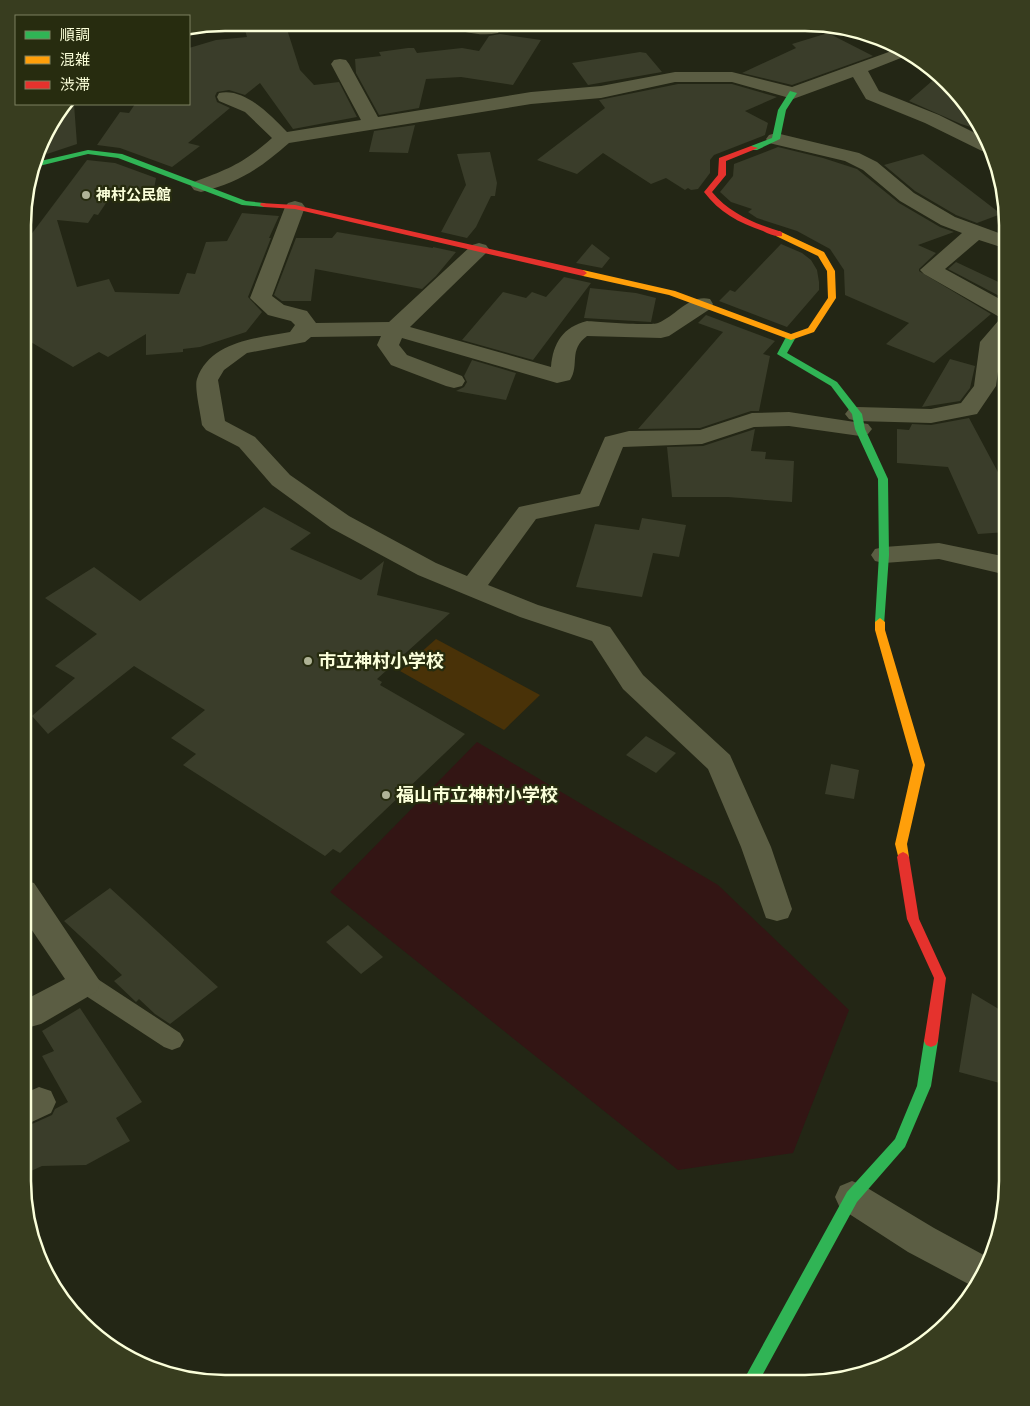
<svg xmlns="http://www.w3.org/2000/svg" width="1030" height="1406" viewBox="0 0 1030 1406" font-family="'DM Sans','Noto Sans JP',sans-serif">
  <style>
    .green { fill: #331514 }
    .water { fill: #493208 }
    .building { fill: #3a3d2a }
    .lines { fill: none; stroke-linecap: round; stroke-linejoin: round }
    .lane { fill: #5b5d43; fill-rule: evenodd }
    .street { fill: #5b5d43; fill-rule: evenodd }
    .fast { fill: #30b455; fill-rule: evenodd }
    .slow { fill: #ff9f0a; fill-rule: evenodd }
    .jam { fill: #e5322d; fill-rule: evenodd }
    .poi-dot { fill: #afb395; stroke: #272c0f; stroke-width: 2 }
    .labels { text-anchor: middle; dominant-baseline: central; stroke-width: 4.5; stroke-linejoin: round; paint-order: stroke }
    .far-poi-label { font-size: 15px; font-weight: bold; fill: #fbffda; stroke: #272c0f; text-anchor: start }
    .poi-label { font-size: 18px; font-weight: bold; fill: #fbffda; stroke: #272c0f; text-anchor: start }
    .rim { fill: none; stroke: #fbffda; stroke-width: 2.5 }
  </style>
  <rect width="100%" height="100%" fill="#232615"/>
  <path class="green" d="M477 742 718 885 849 1010 793 1153 678 1170 330 892Z"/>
  <path class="water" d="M436 639 540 695 504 730 400 671Z"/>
  <path class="building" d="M243 23H285L300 70 314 85 339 82 357 117 293 129 260 83 245 95 229 90 217 92 215 96 217 102 230 108 188 143 200 146 172 167 120 148 97 145 120 112 129 113 135 104H189V48L216 40 247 37Z
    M828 33 873 56 792 85 742 73 796 48 792 44Z
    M500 34 541 40 513 85 461 77 426 79 419 108 379 115 356 73 355 59 381 56 379 52 408 48H414L417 53 462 48 479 51 489 36Z
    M640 52 646 53 662 72 588 85 572 63Z
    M939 75 958 92 984 131 961 124 909 101Z
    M678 84H732L777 97 745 111 768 123 765 135 714 155 710 160V173L698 189 691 190 688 188 685 190 666 178 651 184 603 153 577 174 537 160 605 108 599 100Z
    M66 104H74L77 144 38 157 49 124Z
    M415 125 408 153 369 152 374 131Z
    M778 147 823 158 857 169 899 203 940 227 954 232 918 245 936 253 919 269V271L991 314 934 363 886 344 909 323 845 295 844 270 830 249 797 231 757 218 748 212 752 209 731 202 720 192 733 176 734 164Z
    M490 152 497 183 495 196H491L476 227 467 238 441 232 466 185 457 154Z
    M923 154 1001 214 977 223 956 215 915 191 884 165Z
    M87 160 115 163 156 178 154 189 141 191V195L122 196 121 200H108L98 215 94 214 88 223 57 220 77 287 109 279 115 292 179 294 187 273 195 274 206 242 227 241 242 213 279 216 269 238H271L248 297 262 312 246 332 200 347 183 349V352L146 355V334L108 357 99 352 73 367 24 338V244Z
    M337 232 433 248V247L456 252 436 276 422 289 315 269 311 301H282L274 295 296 238H332Z
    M592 244 610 258 602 268 576 263Z
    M781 244 802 253 811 260 817 270 819 282V290L787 327 719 301 730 290 735 292Z
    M956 262 1007 286V300L948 269Z
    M564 277 591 283 533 360 462 340 503 292 526 298 532 292 546 297Z
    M590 288 636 293 656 298 651 322 584 318Z
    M706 315 775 341 763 354 770 356 759 411H751L700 428 638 429 723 332 698 323Z
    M950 359 975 366 970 388 960 401 922 407Z
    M472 360 516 373 506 400 456 391 464 387 467 382 464 376Z
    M969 418 1007 489V532L978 534 948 467 897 463V429L909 430 912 424 931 425Z
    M755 429 751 451 766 452 765 459 794 461 792 502 728 497H672L667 447 703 446Z
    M264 507 311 533 290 549 361 580 384 561 377 595 450 613 377 679 382 682 380 685 465 734 340 853 333 849 325 856 183 765 196 754 171 738 205 710 134 666 48 734 32 716 75 678 55 666 97 634 45 598 94 567 140 601Z
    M642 518 686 525 679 557 653 553 642 597 576 587 595 524 639 530Z
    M646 736 676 753 656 773 626 755Z
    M831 764 859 770 854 799 825 794Z
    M110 888 218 987 170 1024 155 1014 139 999 136 1002 114 981 122 975 64 921Z
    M348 925 383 957 361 974 326 942Z
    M972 993 1007 1014V1085L959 1072Z
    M80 1008 142 1102 116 1118 130 1141 86 1165 42 1166 31 1171 23 1155V1128L52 1115 55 1109 68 1102 42 1056 54 1051 42 1031Z"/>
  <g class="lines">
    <path class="lane" d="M85 973 93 976 180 1033 184 1040 180 1047 172 1050 164 1047 77 990 73 983 77 976Z"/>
    <path class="street" d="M440 23 492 24 498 25 501 29 498 33C480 37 461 31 443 27Z
      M897 49 911 54 868 71 879 91 939 115 987 139 991 152 982 151 925 123 866 99 853 77 793 99 732 82H675L601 98 531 104 289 143C259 169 240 182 201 192L194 190 191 186 194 182C229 169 244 163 272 138L245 112 219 101 217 97 219 93C245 87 271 116 287 132L361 120 331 64 334 60 340 59 346 60 349 64 378 117 531 92 601 86 675 72H732L792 87Z
      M776 133 859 153 877 162 914 193 955 217 1007 236V249L979 240 945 269 1007 303V337L1002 343 996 386 977 414 931 423 857 421 849 419 845 414 849 409 857 407 931 409 961 403 974 386 980 342 999 320 1003 319 924 274 920 270 962 233 941 225 900 201 863 170 845 161 769 143 766 139 769 135Z
      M295 201 302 203 305 207 272 296 284 305 307 311 316 323 389 322 472 245 479 243 486 245 489 249 486 253 410 327 551 367C553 343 563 327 587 321 599 322 651 326 658 323 676 316 689 294 710 299L713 304 710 309 669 336 661 338 587 336C568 350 580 365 570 380L557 383 402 338 399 345 407 355 462 376 465 381 462 386 454 388 446 386 391 365 377 345 381 336 311 337 305 342 247 353 224 370 218 380 225 421 255 437 290 475 349 516 436 563 467 576 519 507 580 494 605 437 629 431 700 430 752 413 789 412 868 424 872 429 868 434 860 436 789 426 754 427 702 444 623 447 599 506 536 519 488 585 538 605 610 627 643 675 730 755 771 847 792 909 788 918 777 921 766 918 741 847 708 769 623 689 592 641 520 617 418 575 331 528 272 485 239 447 206 430 202 425C201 415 194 387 197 379 210 341 257 338 290 332L295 325 291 321 268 315 250 298 285 207 288 203Z
      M939 543 1007 557V575L939 559 884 563 875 561 871 555 875 549 884 547Z
      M23 880 34 883 101 983 96 992 41 1024 23 1029V1001L65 979 23 917Z
      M39 1087 51 1091 56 1102 51 1113 23 1126V1094Z
      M852 1181 864 1186 934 1228 991 1259 976 1288 908 1252 840 1208 835 1197 840 1186Z"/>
    <path class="fast" d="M790 91 797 93 786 110 780 139 757 150H751V146L772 138 778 110Z
      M88 150 122 154 246 201 264 203 268 205 264 207 242 205 118 158 88 154 35 167 36 162Z
      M791 334 796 337 787 353 837 382 862 414 865 429 888 479 889 555 884 625 880 626 875 622 879 555 878 479 855 429 852 414 831 386 777 354 786 337Z
      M931 1035 936 1037 938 1041 931 1086 905 1147 857 1202 758 1383H742L847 1192 895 1139 917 1086 924 1041 926 1037Z"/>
    <path class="slow" d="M779 231 824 252 835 271 836 298 814 332 791 340 669 295 583 276 579 273 583 270 675 291 791 334 808 328 828 298 827 271 818 256 776 236V232Z
      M880 618 885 622V630L925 765 907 844 909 857 907 860 903 862 899 860 895 844 913 765 875 630V622Z"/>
    <path class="jam" d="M751 146 758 148 726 161V175L712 192C730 214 756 224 782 232V236C775 237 769 234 763 231 739 223 719 212 704 192L718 175 719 158Z
      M261 203 295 205 583 270 587 273 583 276 295 209 264 207 260 205Z
      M903 852 907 854 909 857 919 919 946 978 938 1041 936 1045 931 1047 926 1045 924 1041 934 978 907 919 897 857 899 854Z"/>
  </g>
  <g class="poi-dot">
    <circle cx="86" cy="195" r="5"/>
    <circle cx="308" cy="661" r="5"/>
    <circle cx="386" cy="795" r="5"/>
  </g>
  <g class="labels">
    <g class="far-poi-label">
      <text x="96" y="195">神村公民館</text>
    </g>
    <g class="poi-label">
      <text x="318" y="661">市立神村小学校</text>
      <text x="396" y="795">福山市立神村小学校</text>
    </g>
  </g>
  <path d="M0 0H1030V1406H0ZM225 31H805A194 194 0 0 1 999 225V1181A194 194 0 0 1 805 1375H225A194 194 0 0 1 31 1181V225A194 194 0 0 1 225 31Z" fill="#383d1f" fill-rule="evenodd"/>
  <path class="rim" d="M225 31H805A194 194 0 0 1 999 225V1181A194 194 0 0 1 805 1375H225A194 194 0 0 1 31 1181V225A194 194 0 0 1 225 31Z"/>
  <rect x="15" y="15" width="175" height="90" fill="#272c0f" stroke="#7c8060"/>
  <rect x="25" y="31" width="25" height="8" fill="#30b455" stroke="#7c8060"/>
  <text x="60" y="40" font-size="15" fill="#fbffda">順調</text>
  <rect x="25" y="56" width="25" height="8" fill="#ff9f0a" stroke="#7c8060"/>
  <text x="60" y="65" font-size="15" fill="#fbffda">混雑</text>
  <rect x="25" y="81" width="25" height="8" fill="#e5322d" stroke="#7c8060"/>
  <text x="60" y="90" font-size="15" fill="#fbffda">渋滞</text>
</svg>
